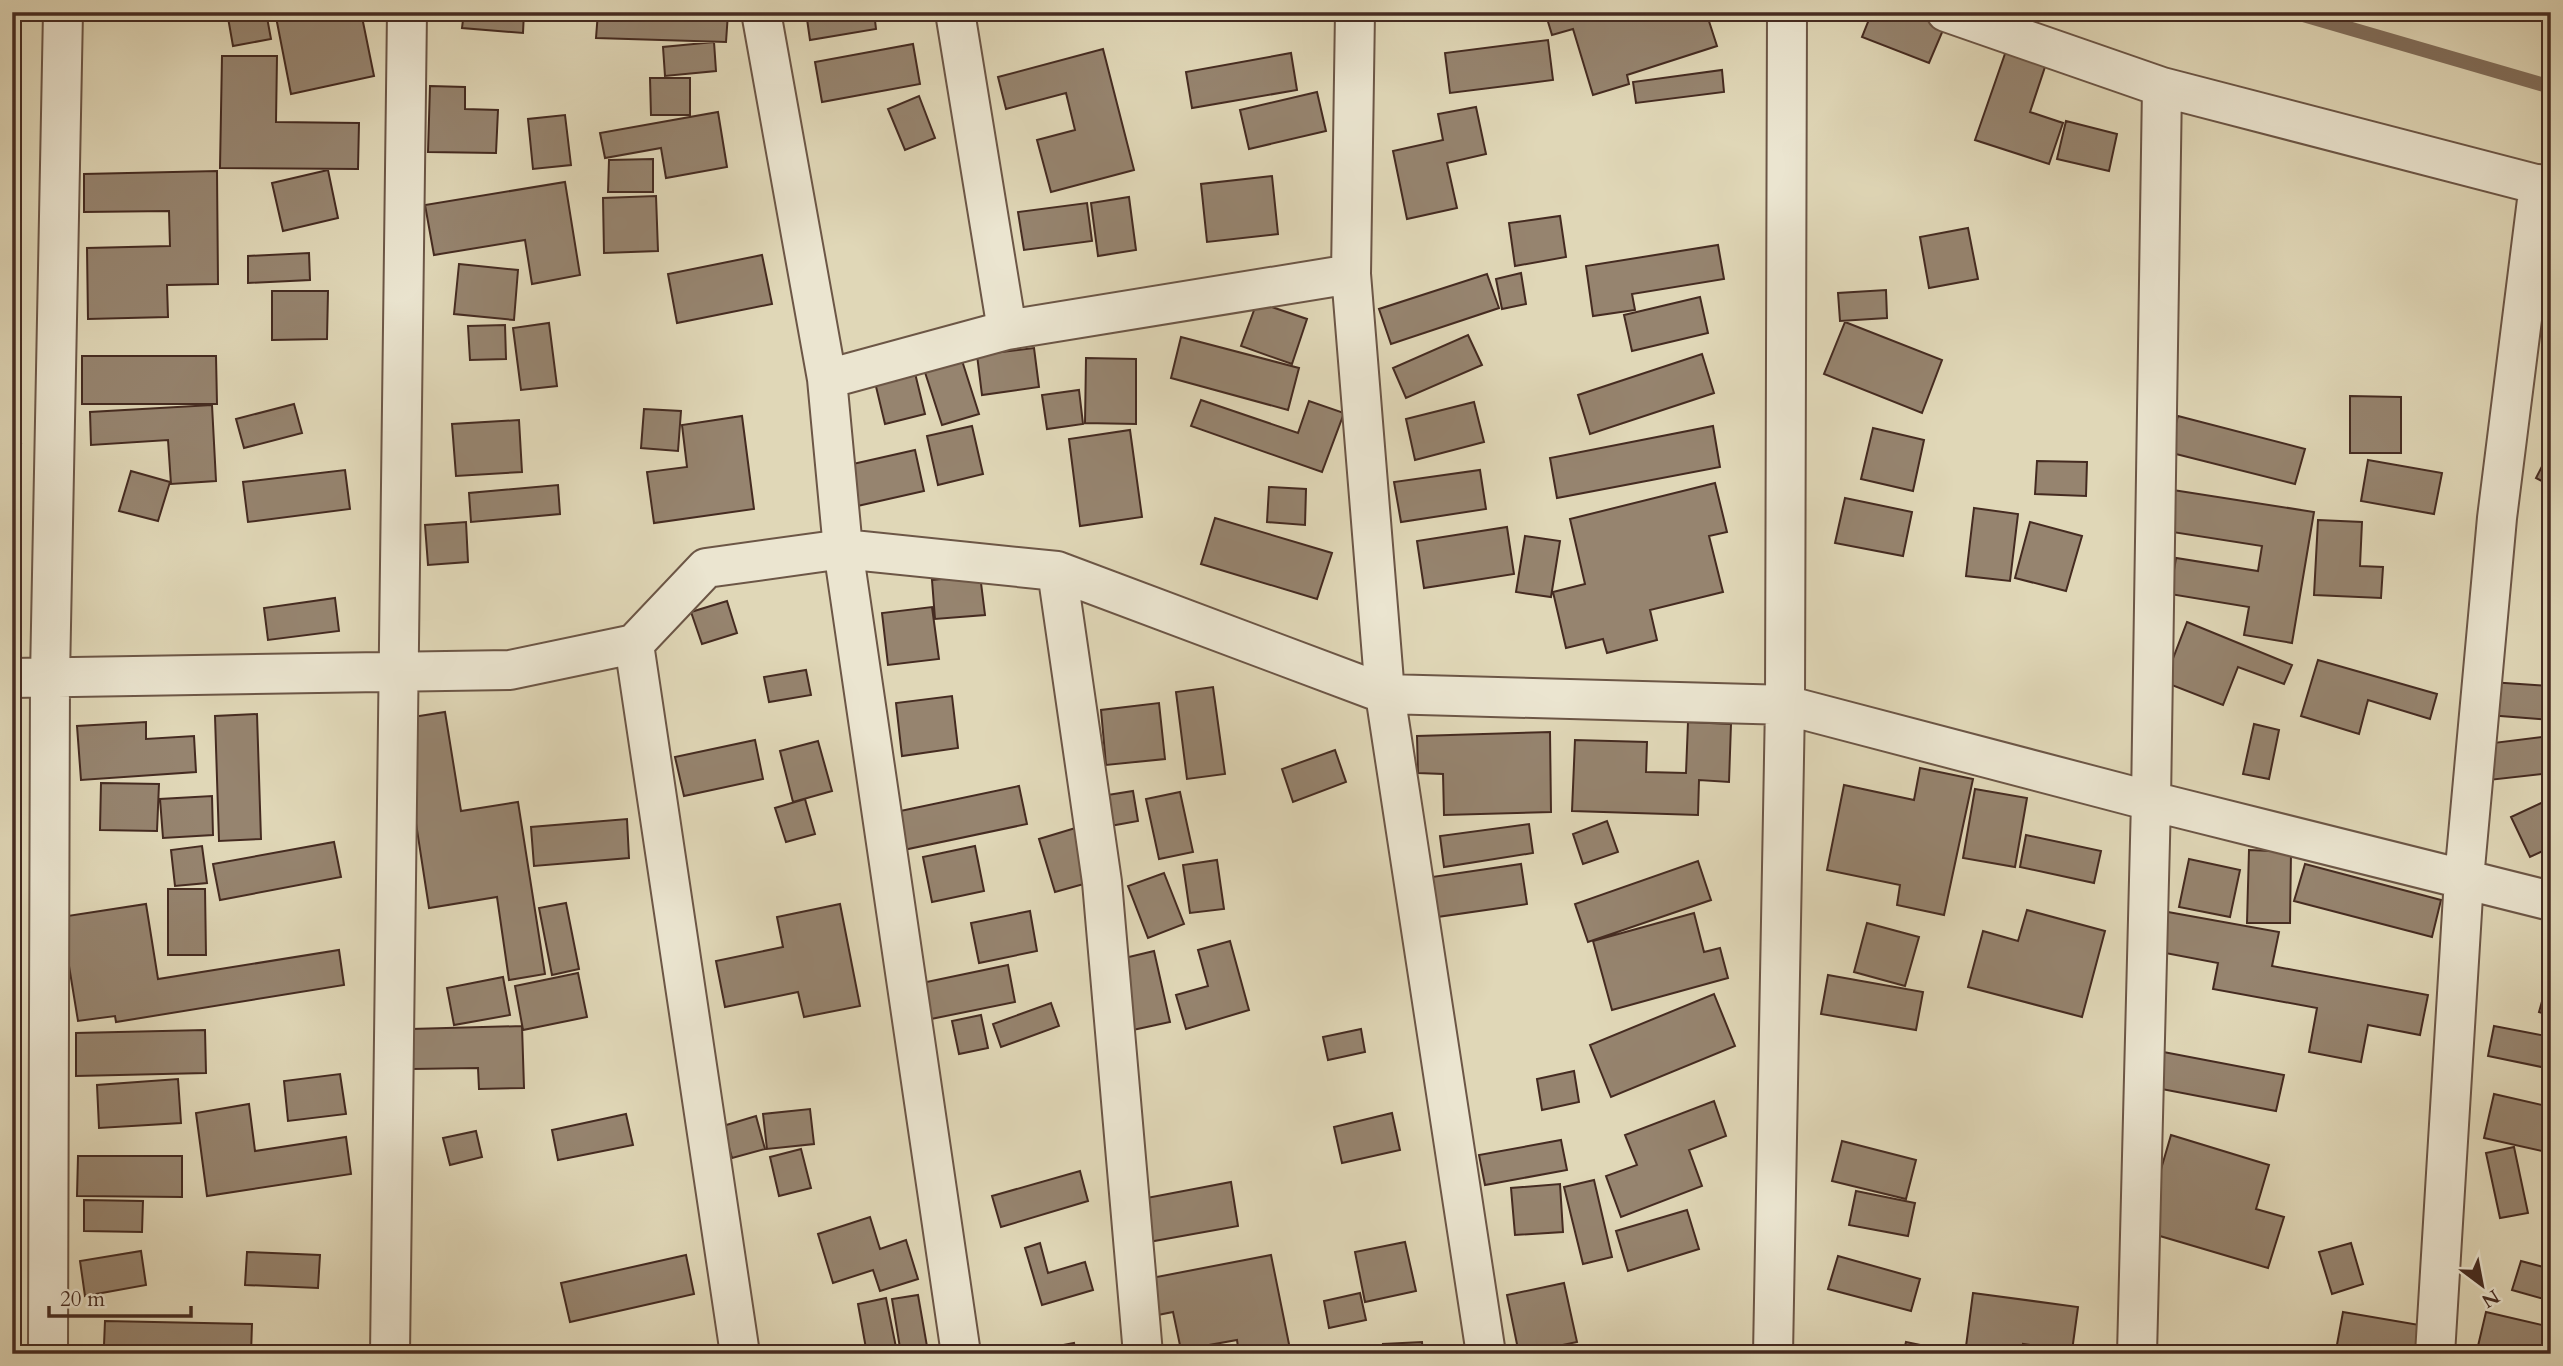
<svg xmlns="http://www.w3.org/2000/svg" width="2563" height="1366" viewBox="0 0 2563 1366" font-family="Cardo,serif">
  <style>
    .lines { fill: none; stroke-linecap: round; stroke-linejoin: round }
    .stream { stroke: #826f5c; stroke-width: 14 }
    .building { fill: #96846f; stroke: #452b21; stroke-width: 2 }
    .minor-casing { stroke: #6c5646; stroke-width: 42 }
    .minor { stroke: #ebe5d0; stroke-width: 38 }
  </style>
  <rect width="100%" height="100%" fill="#e0d7b7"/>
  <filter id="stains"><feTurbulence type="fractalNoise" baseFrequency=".00286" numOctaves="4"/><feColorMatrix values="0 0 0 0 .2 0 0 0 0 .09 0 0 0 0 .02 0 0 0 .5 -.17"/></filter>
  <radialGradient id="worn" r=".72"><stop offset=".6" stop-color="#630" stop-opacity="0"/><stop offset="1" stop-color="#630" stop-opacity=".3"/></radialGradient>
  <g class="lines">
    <path class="stream" d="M2293 12 2551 87"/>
  </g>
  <path class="building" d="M227 12H266L271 39 233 46Z
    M275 12H361L374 76 291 94Z
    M464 12H524L523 33 462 28Z
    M598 12 728 13 726 42 596 38Z
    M806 12H874L876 29 810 40Z
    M1553 12H1706L1717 46 1627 75 1629 84 1593 95 1573 29 1552 35 1546 15Z
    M1872 12H1919L1946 23 1929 63 1862 37Z
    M12 26 20 27 18 60H12Z
    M1548 40 1553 80 1450 93 1445 53Z
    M714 42 716 71 665 76 663 47Z
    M913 44 920 84 822 102 815 62Z
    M2007 48 2047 61 2030 112 2063 123 2049 164 1975 140Z
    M1103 49 1134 170 1051 192 1037 140 1075 130 1066 93 1006 109 998 77Z
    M1291 53 1297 90 1192 108 1186 72Z
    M222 56H277L276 122 359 123 358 169 220 168Z
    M1722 70 1724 92 1636 103 1633 82Z
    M650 78H690V115H651Z
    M430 86 465 87V109L498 110 496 153 428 152Z
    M1317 92 1326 131 1249 149 1240 110Z
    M919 96 935 138 905 150 888 109Z
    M1476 107 1486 154 1447 163 1457 208 1407 219 1393 151 1443 140 1438 114Z
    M718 112 727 167 666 178 661 148 605 158 600 133Z
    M565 115 571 165 533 169 528 119Z
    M2066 121 2117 134 2109 171 2057 159Z
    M653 159V192H608L609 160Z
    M328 170 338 218 283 231 272 183Z
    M217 171 218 284 167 285 168 317 88 319 87 248 170 246 169 211 84 212V174Z
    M1272 176 1278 234 1207 242 1201 184Z
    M565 182 580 275 532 284 525 240 434 255 425 205Z
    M656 196 658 251 604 253 603 198Z
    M1129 197 1136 250 1098 256 1091 203Z
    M1087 203 1092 241 1024 250 1018 212Z
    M1560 216 1566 257 1515 266 1509 223Z
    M1968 228 1978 279 1929 288 1920 237Z
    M1718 245 1724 279 1632 294 1635 310 1593 316 1586 266Z
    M309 253 310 280 248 283V256Z
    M762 255 772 304 677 323 668 274Z
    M459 264 518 270 514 320 454 314Z
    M1521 273 1526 304 1502 309 1496 279Z
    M1487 274 1499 308 1391 344 1379 309Z
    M1886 290 1887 318 1840 321 1838 293Z
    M272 291H328L327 339 272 340Z
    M1700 297 1708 333 1632 351 1624 315Z
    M1257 302 1307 319 1292 364 1241 346Z
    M1845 322 1942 360 1922 413 1824 374Z
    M549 323 557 386 521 390 513 328Z
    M505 325 506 359 470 360 468 326Z
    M1468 335 1482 365 1406 398 1393 368Z
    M1181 337 1299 368 1288 410 1171 378Z
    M958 348 979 414 942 425 921 360Z
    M1034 348 1039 387 982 395 977 355Z
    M1702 354 1714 393 1590 434 1578 395Z
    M82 356H216L217 404H82Z
    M1086 358 1136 359V424L1085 423Z
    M913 365 925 414 885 424 873 374Z
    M1079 390 1083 424 1047 429 1042 395Z
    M2350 396 2401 397V453H2350Z
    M1201 400 1298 433 1309 401 1344 413 1322 472 1191 426Z
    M1474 402 1484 442 1415 460 1406 419Z
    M294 404 302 433 244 448 236 419Z
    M12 405 21 443 12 445Z
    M212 405 216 481 171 484 168 440 91 445 90 412Z
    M644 409 681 411 678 451 641 448Z
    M742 416 754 509 654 523 647 472 687 467 682 425Z
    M2178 416 2305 449 2295 484 2168 452Z
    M519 420 522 472 456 476 452 424Z
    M972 426 983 474 938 485 927 436Z
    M1713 426 1720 467 1557 498 1550 458Z
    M1873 428 1924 440 1913 491 1861 479Z
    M1130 430 1142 517 1080 526 1069 439Z
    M2551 449V486L2536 478Z
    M915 450 924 491 853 507 844 466Z
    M2368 460 2442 473 2434 514 2361 501Z
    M2037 461 2087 462 2086 496 2035 494Z
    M345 470 350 509 248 522 243 482Z
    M1480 470 1486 509 1401 522 1394 482Z
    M131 471 170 482 158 521 119 511Z
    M1715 483 1727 532 1709 536 1723 592 1650 610 1657 640 1607 653 1603 639 1566 648 1553 592 1585 584 1570 519Z
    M558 485 560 514 471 522 469 493Z
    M1269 487 1306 489 1305 525 1267 522Z
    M2173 490 2314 512 2292 643 2244 635 2249 607 2170 594 2176 558 2258 571 2262 546 2166 531Z
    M1845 498 1912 512 1903 556 1835 543Z
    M1974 508 2018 514 2010 581 1966 576Z
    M12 518H16L17 572H12Z
    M1215 518 1332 553 1317 599 1201 564Z
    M2318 520 2362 522 2360 566 2383 567 2381 598 2314 595Z
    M466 522 468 562 428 565 425 525Z
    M2030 522 2082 536 2066 591 2015 578Z
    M1507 527 1514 574 1424 588 1417 541Z
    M1525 536 1560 541 1551 597 1516 592Z
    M980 575 985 615 935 619 932 580Z
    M12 590H15L18 630 12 631Z
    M335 598 339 631 268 640 264 608Z
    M727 601 737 633 702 644 691 612Z
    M932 607 939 659 888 665 882 613Z
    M2187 622 2292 665 2284 684 2238 667 2223 705 2164 682Z
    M2318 660 2437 694 2430 719 2368 700 2359 734 2301 716Z
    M806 670 811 695 769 702 764 677Z
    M2490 682 2551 686V720L2488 715Z
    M1213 687 1225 774 1187 779 1176 692Z
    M952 696 958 748 902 756 896 703Z
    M1159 703 1165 759 1106 765 1101 710Z
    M445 712 461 811 518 802 545 974 509 980 497 897 429 908 400 719Z
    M257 714 261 839 219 841 215 716Z
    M146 722V739L194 736 196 772 81 780 77 726Z
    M1688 722 1731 724 1729 782 1699 780 1698 815 1572 811 1575 740 1647 742 1646 772 1686 773Z
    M2254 724 2279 730 2269 779 2243 774Z
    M1550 732 1551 812 1444 815 1443 774 1418 773 1417 736Z
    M2551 736V773L2489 780 2485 744Z
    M755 740 763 779 684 796 675 757Z
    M818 741 832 791 793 802 780 751Z
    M1335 750 1346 782 1293 802 1282 769Z
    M1920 768 1973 779 1944 915 1897 905 1900 885 1827 870 1844 785 1914 800Z
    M101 783 159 784 157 831 100 830Z
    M1019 786 1027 824 894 852 886 814Z
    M1975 789 2027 798 2015 867 1963 858Z
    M1133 791 1138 821 1099 828 1095 797Z
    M1180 792 1193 852 1159 859 1146 799Z
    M212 796 213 835 163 838 160 799Z
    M805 799 815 834 786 842 775 808Z
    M2550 799 2551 847 2530 857 2511 817Z
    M627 819 629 858 534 866 531 827Z
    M1607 821 1618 852 1583 864 1573 834Z
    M1529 824 1533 853 1444 867 1440 836Z
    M1082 826 1098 880 1055 892 1039 839Z
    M2026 835 2101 851 2094 883 2020 867Z
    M334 842 341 877 220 900 213 864Z
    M202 846 207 883 175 886 171 850Z
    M975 846 984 891 932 902 923 857Z
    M2249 850 2291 852 2290 923H2247Z
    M2189 859 2240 870 2230 917 2179 907Z
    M1217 860 1224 909 1190 913 1183 865Z
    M1698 861 1711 900 1588 942 1575 904Z
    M1521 864 1527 904 1437 917 1432 877Z
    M2305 864 2441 900 2432 937 2294 901Z
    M1164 873 1184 924 1148 938 1128 886Z
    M168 889H205L206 955H168Z
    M566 903 579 969 552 975 539 908Z
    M146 904 158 979 339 950 344 985 116 1022 115 1016 78 1021 61 917Z
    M840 904 860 1006 804 1017 798 992 725 1007 716 961 783 947 777 917Z
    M2027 910 2105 931 2082 1017 1968 987 1983 931 2018 941Z
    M1030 911 1037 951 979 963 971 923Z
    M2168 912 2279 932 2272 966 2428 995 2420 1035 2368 1025 2361 1062 2309 1052 2317 1008 2213 989 2218 963 2160 952Z
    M1694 913 1704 952 1720 948 1728 978 1612 1010 1593 941Z
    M1867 923 1919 937 1905 986 1854 972Z
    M1230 941 1249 1010 1186 1029 1176 995 1208 986 1198 950Z
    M1154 951 1170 1022 1128 1031 1112 961Z
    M1008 965 1015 1002 926 1020 917 984Z
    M2551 970V1016L2539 1012Z
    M578 973 587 1017 523 1030 515 986Z
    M1828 975 1923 992 1916 1030 1821 1014Z
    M503 977 510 1015 454 1025 447 988Z
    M1714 994 1735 1046 1611 1097 1590 1045Z
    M1051 1003 1059 1026 1001 1047 993 1024Z
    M981 1015 988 1048 959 1054 952 1021Z
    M522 1026 524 1088 479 1089 478 1068 412 1069 411 1029Z
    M2494 1026 2551 1037V1069L2488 1056Z
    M1361 1029 1365 1052 1328 1060 1323 1037Z
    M205 1030 206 1073 76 1076V1033Z
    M2153 1050 2284 1075 2276 1111 2146 1086Z
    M1574 1071 1579 1102 1542 1110 1537 1079Z
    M340 1074 346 1114 288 1121 284 1081Z
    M178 1079 181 1123 99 1128 97 1085Z
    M2494 1094 2551 1107V1153L2484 1138Z
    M1714 1101 1726 1136 1689 1150 1702 1186 1621 1217 1606 1176 1637 1165 1625 1135Z
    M249 1104 255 1151 346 1137 351 1174 207 1196 196 1113Z
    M810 1109 814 1144 767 1149 763 1114Z
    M1392 1113 1400 1150 1342 1163 1334 1127Z
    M626 1114 633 1145 558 1160 552 1130Z
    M756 1116 765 1149 732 1158 723 1126Z
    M476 1131 482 1157 450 1165 443 1138Z
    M2171 1135 2269 1165 2256 1209 2284 1217 2268 1268 2143 1231Z
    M1561 1140 1567 1170 1485 1185 1479 1155Z
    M1842 1141 1916 1160 1906 1199 1832 1181Z
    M2514 1147 2528 1213 2500 1218 2486 1153Z
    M801 1149 811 1188 779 1196 770 1157Z
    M78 1156H182V1197L77 1196Z
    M1080 1171 1088 1201 1001 1227 992 1196Z
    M1594 1180 1612 1257 1583 1264 1564 1187Z
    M1231 1182 1238 1226 1143 1243 1136 1200Z
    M1560 1184 1563 1232 1515 1235 1511 1188Z
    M1856 1191 1915 1203 1908 1236 1849 1225Z
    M84 1200 143 1201 142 1232 84 1231Z
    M1687 1210 1699 1249 1628 1271 1616 1231Z
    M870 1217 880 1249 906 1240 918 1279 880 1291 873 1270 833 1283 818 1234Z
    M1405 1242 1416 1291 1365 1302 1355 1252Z
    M1040 1243 1048 1273 1085 1262 1093 1290 1042 1305 1025 1248Z
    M2351 1243 2363 1284 2332 1294 2319 1252Z
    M141 1251 146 1285 85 1296 80 1261Z
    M247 1252 320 1255 318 1288 245 1285Z
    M686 1255 694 1294 570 1322 561 1283Z
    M1271 1255 1291 1354H1239L1237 1340 1181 1350 1173 1312 1148 1317 1141 1280Z
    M1838 1256 1920 1279 1911 1311 1828 1289Z
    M2521 1261 2551 1269V1301L2512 1290Z
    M1564 1283 1577 1342 1519 1354 1507 1295Z
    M1360 1293 1366 1320 1329 1328 1324 1301Z
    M1973 1293 2078 1307 2072 1351 2023 1344 2022 1354H1965Z
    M918 1295 928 1352 901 1354 892 1299Z
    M886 1298 897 1352 867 1354 858 1304Z
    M2343 1312 2431 1327 2426 1354H2356L2336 1350Z
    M2486 1312 2551 1327V1354H2511L2478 1346Z
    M105 1321 252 1324 251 1354H161V1346L104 1345Z
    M1422 1342 1423 1354H1384L1383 1344Z
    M1906 1342 1954 1352 1903 1354Z
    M1074 1343 1076 1354H1017Z"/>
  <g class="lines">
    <defs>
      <path id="minor" d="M761 12 827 379 843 549 961 1354
        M955 12 1007 330
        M1355 12 1351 274 1385 694 1486 1354
        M1946 12 2162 87 2551 188
        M827 379 1007 330 1351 274
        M1057 571 1102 882 1143 1354
        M634 644 740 1354
        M12 678 510 670 634 644 706 568 843 549 1057 571 1385 694 1785 705 2151 801 2551 901
        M48 1354 50 677 63 12
        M390 1354 407 12
        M1773 1354 1785 705 1787 12
        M2137 1354 2151 801 2162 87
        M2435 1354 2464 879 2497 518 2539 184"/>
    </defs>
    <use href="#minor" class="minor-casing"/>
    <use href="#minor" class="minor"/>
  </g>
  <rect width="2563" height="1366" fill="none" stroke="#e0d7b7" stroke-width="42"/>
  <rect x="14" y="14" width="2535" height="1338" fill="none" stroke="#452b21" stroke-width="3.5"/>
  <rect x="21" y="21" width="2521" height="1324" fill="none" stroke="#452b21" stroke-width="2"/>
  <g transform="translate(2482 1285) rotate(148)" stroke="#ebe5d0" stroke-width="5" paint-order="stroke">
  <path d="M0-5L12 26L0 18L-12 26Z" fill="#452b21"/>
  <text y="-10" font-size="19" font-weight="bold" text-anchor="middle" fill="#452b21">N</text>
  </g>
  <path d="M49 1306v10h142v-10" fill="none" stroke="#452b21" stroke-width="3.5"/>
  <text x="60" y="1306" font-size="21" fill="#452b21" stroke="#ebe5d0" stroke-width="5" paint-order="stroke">20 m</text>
  <rect width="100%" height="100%" filter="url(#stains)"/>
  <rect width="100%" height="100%" fill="url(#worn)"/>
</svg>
